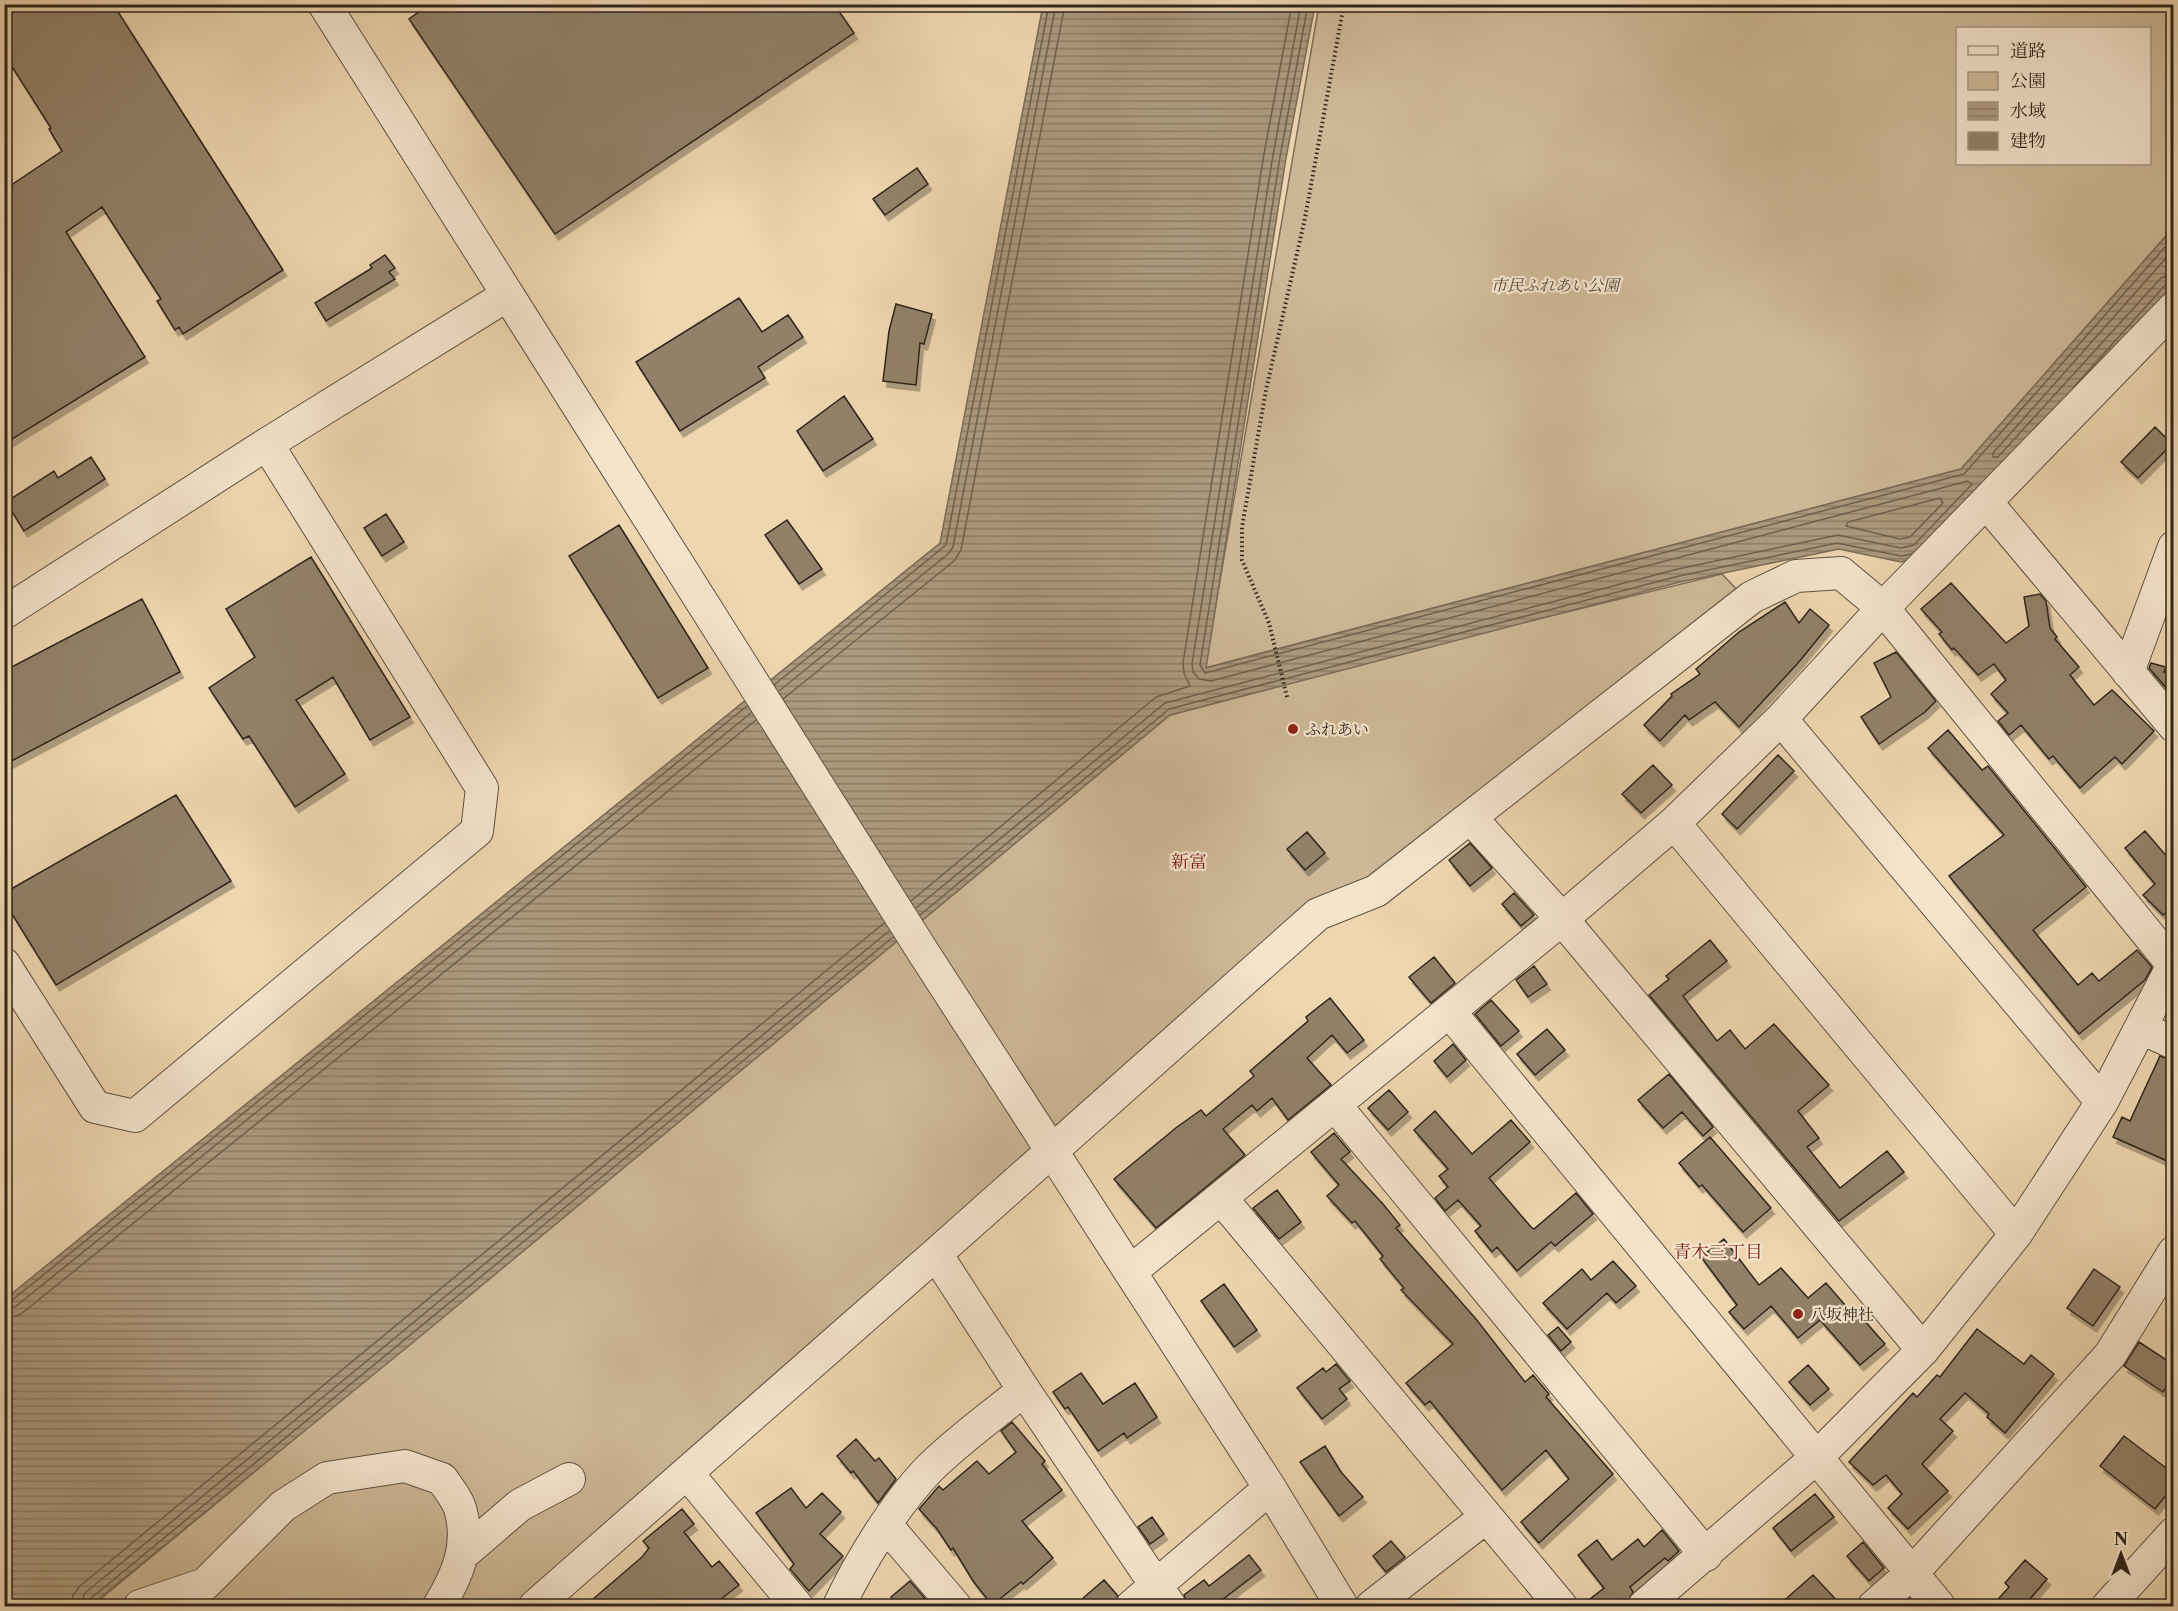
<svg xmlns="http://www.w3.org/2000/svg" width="2178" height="1611" viewBox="0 0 2178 1611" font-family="'Libre Caslon Text','Noto Serif JP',serif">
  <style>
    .green { fill: #ceb897; stroke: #7e6e5a; stroke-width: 1.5; fill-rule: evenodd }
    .water { fill: url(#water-rules); stroke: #7b6b57; stroke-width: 1.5 }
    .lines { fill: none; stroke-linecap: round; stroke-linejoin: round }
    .shore { stroke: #6e604e; stroke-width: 1.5 }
    .building { fill: #928169; stroke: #2f251d; stroke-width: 1.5; filter: url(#shadow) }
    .minor-casing { stroke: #5f5142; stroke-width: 34 }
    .path { stroke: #2f251d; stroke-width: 4; stroke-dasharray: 1.5 3; stroke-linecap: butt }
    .minor { stroke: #f4e4cc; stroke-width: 32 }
    .poi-dot { fill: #8f2418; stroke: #f4e4cc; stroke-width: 2 }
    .labels { text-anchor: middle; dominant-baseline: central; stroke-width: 4.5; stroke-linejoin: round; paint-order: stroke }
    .park-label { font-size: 16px; font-style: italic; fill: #574a3c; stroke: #f4e4cc }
    .poi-label { font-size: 16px; fill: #2f251d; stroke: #f4e4cc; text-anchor: start }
    .neighbourhood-label { font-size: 18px; fill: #7a1f14; stroke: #f4e4cc }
  </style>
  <defs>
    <pattern id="water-rules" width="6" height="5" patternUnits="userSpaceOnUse" patternTransform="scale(1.5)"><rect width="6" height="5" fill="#ad9a7e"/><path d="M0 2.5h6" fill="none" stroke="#8d7d67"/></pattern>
    <filter id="shadow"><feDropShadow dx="3.5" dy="6" stdDeviation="0" flood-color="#0004"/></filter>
  </defs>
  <rect width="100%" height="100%" fill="#eed6b0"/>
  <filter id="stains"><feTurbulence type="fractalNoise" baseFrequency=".00333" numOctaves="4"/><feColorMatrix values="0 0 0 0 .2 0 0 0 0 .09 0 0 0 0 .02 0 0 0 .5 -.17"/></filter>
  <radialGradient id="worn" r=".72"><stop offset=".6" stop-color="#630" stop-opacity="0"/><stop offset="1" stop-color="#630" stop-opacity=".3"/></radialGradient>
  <path class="green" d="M1319 5H2173V228L1961 469 1205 668ZM1958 28H2150V164H1958Z
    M1722 574 1741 594 1373 885 1315 910 513 1606H92L1170 715 1440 643Z"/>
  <path class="water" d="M1043 5H1315L1286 158 1206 668 1961 469 2173 228V285L1922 557 1901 562 1839 549 1680 582 1170 715 422 1335 90 1606H5V1299L940 543Z"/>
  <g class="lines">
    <path class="shore" d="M1308 4 1280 157 1200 665 1205 673 1964 474 2174 237
      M2174 249 1993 453V457H1998L2161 278 2174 274
      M2073 388 2167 283 2174 281
      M1940 498 1943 503 1910 537 1900 539 1846 526 1848 522Z
      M774 685 946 545 1049 4
      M779 691 948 554 953 547 1056 4
      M783 699 954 561 961 550 1065 4
      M911 901 1156 697 1190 686 1184 673 1183 663 1264 154 1292 4
      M916 908 1165 703 1678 569 1838 535 1901 548 1914 545 1972 484 1968 481 1211 681 1199 679 1193 672 1192 664 1273 155 1301 4
      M920 915 1169 709 1679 576 1837 543 1901 556 1912 554
      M4 1303 11 1301 747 706
      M4 1311 15 1307 751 713
      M4 1320 21 1314 756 720
      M71 1606 73 1595 80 1586 884 923
      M80 1606 85 1593 889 931
      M87 1606 90 1599 893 937"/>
  </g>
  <path class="building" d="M4 4H113L283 270 183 334 179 327 175 330 157 301 161 299 102 207 66 232 145 357 4 444V190L62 151 49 129 51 128 4 54Z
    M430 4H834L854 33 555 234 409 19Z
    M917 168 928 184 885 215 873 199Z
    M385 255 395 268 389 272 395 279 326 321 315 303 372 268 370 265Z
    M739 298 762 332 788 315 803 337 758 367 765 378 680 431 636 362Z
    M896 304 932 314 924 344 920 343 916 385 883 381 889 331Z
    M844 396 873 439 823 471 797 431Z
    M2155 427 2172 444 2138 478 2121 462Z
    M91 457 105 479 24 531 6 502 54 471 58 478Z
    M386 514 404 542 382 556 364 528Z
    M787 520 822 569 799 584 765 535Z
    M619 525 708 668 658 698 569 556Z
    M311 557 410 717 370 740 333 677 296 700 345 774 295 807 249 736 243 739 209 688 255 657 226 609Z
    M1951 583 2006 643 2029 626 2024 597 2040 594 2046 601 2050 628 2057 637 2055 639 2079 667 2070 675 2094 705 2112 690 2154 731 2122 764 2115 757 2080 788 2053 756 2049 759 2021 725 2009 735 1998 721 2008 713 1991 694 2006 680 1994 664 1978 675 1954 648 1952 650 1939 634 1942 632 1921 609Z
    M142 599 180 672 4 765V671Z
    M1785 602 1799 623 1810 609 1829 625 1798 663 1739 727 1715 702 1689 720 1685 715 1660 741 1644 725 1672 696 1671 694 1700 674 1696 669 1739 632Z
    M1896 652 1936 701 1925 712 1879 744 1861 717 1891 697 1874 663Z
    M2151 663 2166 667 2164 672 2174 675V697L2149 668Z
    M1948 730 1982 770 1988 766 2086 887 2033 930 2078 985 2092 973 2099 981 2137 950 2152 967 2145 980 2079 1034 1949 876 2004 835 1928 748Z
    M1778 755 1794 771 1737 829 1722 814Z
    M1653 765 1672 785 1641 813 1622 794Z
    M176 795 231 881 56 985 4 901V893Z
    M2145 831 2174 865V906L2163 915 2143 895 2155 884 2125 848Z
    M1307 832 1325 853 1305 870 1287 849Z
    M1470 843 1492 868 1470 886 1449 860Z
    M1514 893 1534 915 1521 926 1502 904Z
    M1710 940 1727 961 1683 996 1717 1041 1730 1030 1745 1049 1774 1024 1829 1085 1798 1111 1819 1138 1807 1147 1840 1188 1887 1151 1904 1172 1839 1221 1649 995 1669 979 1666 976Z
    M1434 957 1455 983 1431 1003 1409 977Z
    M1534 966 1547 984 1528 997 1516 980Z
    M1330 998 1364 1040 1347 1053 1332 1035 1307 1058 1331 1085 1288 1120 1272 1098 1257 1111 1252 1105 1223 1129 1245 1155 1156 1228 1114 1179 1177 1127 1201 1110 1206 1116 1254 1076 1250 1071 1308 1021 1306 1017Z
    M1491 1000 1519 1031 1501 1046 1475 1014Z
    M1547 1029 1565 1050 1535 1075 1517 1054Z
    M1453 1044 1466 1060 1447 1077 1434 1061Z
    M2160 1056 2174 1061V1164L2113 1137 2122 1117 2130 1121Z
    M1669 1074 1713 1127 1703 1136 1682 1112 1663 1128 1638 1100Z
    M1389 1090 1408 1112 1388 1130 1368 1108Z
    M1435 1111 1472 1154 1511 1120 1530 1142 1489 1178 1531 1227 1534 1229 1576 1193 1593 1214 1555 1246 1551 1242 1517 1271 1497 1247 1492 1252 1475 1231 1481 1226 1458 1200 1445 1211 1435 1198 1448 1187 1439 1176 1448 1169 1414 1130Z
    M1334 1133 1350 1152 1341 1159 1383 1204 1400 1225 1396 1228 1476 1319 1525 1382 1533 1375 1549 1394 1546 1397 1613 1474 1539 1543 1521 1522 1569 1479 1546 1450 1502 1490 1430 1401 1425 1405 1406 1383 1453 1344 1401 1290 1404 1288 1380 1259 1383 1256 1355 1221 1352 1223 1327 1196 1339 1185 1311 1152Z
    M1710 1137 1771 1208 1743 1232 1702 1185 1699 1187 1679 1163Z
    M1277 1190 1301 1222 1279 1239 1253 1208Z
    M1724 1239 1759 1285 1781 1268 1808 1298 1826 1283 1852 1313 1856 1311 1885 1344 1860 1365 1820 1320 1798 1338 1771 1306 1744 1329 1729 1312 1737 1305 1701 1257Z
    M1613 1261 1636 1286 1616 1303 1607 1293 1567 1329 1543 1303 1582 1269 1591 1280Z
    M2094 1269 2120 1287 2093 1326 2067 1308Z
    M1224 1284 1257 1330 1234 1347 1201 1301Z
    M1558 1327 1571 1342 1561 1351 1548 1335Z
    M1977 1329 2024 1364 2031 1355 2054 1374 2005 1433 1987 1417 1989 1414 1965 1393 1940 1419 1953 1431 1922 1464 1948 1491 1908 1529 1888 1508 1902 1494 1886 1475 1873 1485 1849 1462 1913 1393 1917 1397 1937 1375 1940 1377Z
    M2139 1342 2174 1365V1376L2163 1392 2124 1366Z
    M1336 1364 1350 1381 1339 1389 1347 1399 1322 1419 1297 1388 1323 1368 1326 1372Z
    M1808 1365 1829 1389 1810 1405 1789 1382Z
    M1081 1373 1103 1404 1135 1383 1157 1417 1127 1438 1124 1433 1098 1451 1068 1407 1065 1409 1053 1392Z
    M1012 1422 1045 1461 1042 1464 1062 1490 1022 1521 1053 1558 1023 1584 1021 1582 992 1605 973 1581 953 1548 951 1550 937 1529 919 1509 939 1486 943 1490 977 1461 989 1474 1016 1452 1001 1431Z
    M2124 1436 2174 1474V1485L2155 1509 2100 1466Z
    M856 1439 875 1461 879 1458 896 1479 878 1503 853 1471 851 1473 837 1456Z
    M1325 1446 1341 1472 1363 1497 1339 1516 1300 1462Z
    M791 1488 806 1508 822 1493 841 1512 820 1534 843 1556 809 1591 790 1569 794 1564 756 1513Z
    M1815 1494 1834 1517 1791 1551 1773 1528Z
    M682 1509 694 1524 684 1532 712 1567 719 1561 739 1585 712 1606H585L642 1557 649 1548 643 1541Z
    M1152 1517 1164 1534 1150 1544 1138 1527Z
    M1662 1530 1679 1551 1668 1561 1665 1558 1630 1587 1633 1592 1626 1606H1581L1604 1588 1578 1555 1597 1540 1612 1560 1638 1539 1644 1547Z
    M1391 1541 1405 1557 1386 1572 1373 1556Z
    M1863 1542 1884 1568 1869 1581 1847 1556Z
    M1249 1555 1261 1570 1214 1606H1188L1184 1595 1204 1580 1209 1586Z
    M2025 1560 2047 1579 2024 1606H1992L2009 1587 2005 1583Z
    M1813 1575 1842 1606H1778Z
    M1104 1580 1118 1596 1114 1606H1074Z
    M910 1581 929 1603 924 1606H899L891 1597Z"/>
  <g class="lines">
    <defs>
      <path id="minor" d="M324 4 925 955 1270 1488 1342 1606
        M1986 502 2174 726
        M4 613 267 444 506 296
        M2128 672 2174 547
        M1781 719 2102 1102
        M1471 818 1562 919 1923 1350 2016 1234 2102 1102 2174 963
        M1674 823 2016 1234
        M4 964 95 1107 135 1116 477 831 482 788 267 444
        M1449 1011 1939 1606
        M2141 1028 2174 1043
        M1335 1105 1706 1555
        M1221 1198 1561 1606
        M936 1254 1024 1390 1170 1606
        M1130 1272 1562 919 1674 823 1781 719 1883 608 2174 308
        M687 1473 797 1606
        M886 1525 955 1606
        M464 1553 520 1505 569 1479
        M140 1606 205 1584 283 1506 327 1478 405 1466 442 1479C448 1488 459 1501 461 1512 470 1547 457 1576 439 1606
        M535 1606 936 1254 1318 914 1376 891 1752 597 1796 576 1841 573 1883 608 2173 965
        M839 1606C859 1563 895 1504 929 1469 957 1441 992 1416 1024 1390
        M1132 1606 1270 1488
        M1372 1606 1486 1517
        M1644 1606 1817 1457 1923 1350
        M1874 1606 1913 1572 2110 1355 2174 1252
        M2108 1606 2174 1533"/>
    </defs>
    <use href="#minor" class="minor-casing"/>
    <path class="path" d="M1287 697 1269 623 1242 560V527L1266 390 1305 218 1344 4"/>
    <use href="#minor" class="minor"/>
  </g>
  <g class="poi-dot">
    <circle cx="1293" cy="729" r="6"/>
    <circle cx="1798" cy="1314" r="6"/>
  </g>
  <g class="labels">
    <g class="park-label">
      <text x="1555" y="285">市民ふれあい公園</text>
    </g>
    <g class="poi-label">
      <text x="1305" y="729">ふれあい</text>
      <text x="1810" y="1314">八坂神社</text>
    </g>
    <g class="neighbourhood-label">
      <text x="1189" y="862">新富</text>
      <text x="1718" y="1252">青木三丁目</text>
    </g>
  </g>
  <rect width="2178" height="1611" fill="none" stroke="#eed6b0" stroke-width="24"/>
  <rect x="6" y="6" width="2166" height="1599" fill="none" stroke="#2f251d" stroke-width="3"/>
  <rect x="12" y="12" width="2154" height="1587" fill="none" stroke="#2f251d" stroke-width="1.5"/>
  <rect x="1956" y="27" width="195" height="138" fill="#f4e4cc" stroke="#a59886" stroke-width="1.5"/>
  <rect x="1968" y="46" width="30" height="9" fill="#f4e4cc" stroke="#a59886" stroke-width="1.5"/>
  <text x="2010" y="57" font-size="18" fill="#2f251d">道路</text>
  <rect x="1968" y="72" width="30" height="18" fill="#ceb897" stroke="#a59886" stroke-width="1.5"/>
  <text x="2010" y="87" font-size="18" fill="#2f251d">公園</text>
  <rect x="1968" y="102" width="30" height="18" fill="url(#water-rules)" stroke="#a59886" stroke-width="1.5"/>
  <text x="2010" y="117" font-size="18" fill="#2f251d">水域</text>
  <rect x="1968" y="132" width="30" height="18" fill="#928169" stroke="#a59886" stroke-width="1.5"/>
  <text x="2010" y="147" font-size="18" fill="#2f251d">建物</text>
  <g transform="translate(2121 1554)" stroke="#f4e4cc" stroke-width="4.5" paint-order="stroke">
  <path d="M0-4.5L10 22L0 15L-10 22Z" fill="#2f251d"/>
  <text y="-9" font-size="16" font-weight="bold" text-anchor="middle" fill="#2f251d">N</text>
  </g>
  <rect width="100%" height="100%" filter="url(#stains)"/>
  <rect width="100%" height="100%" fill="url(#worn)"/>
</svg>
